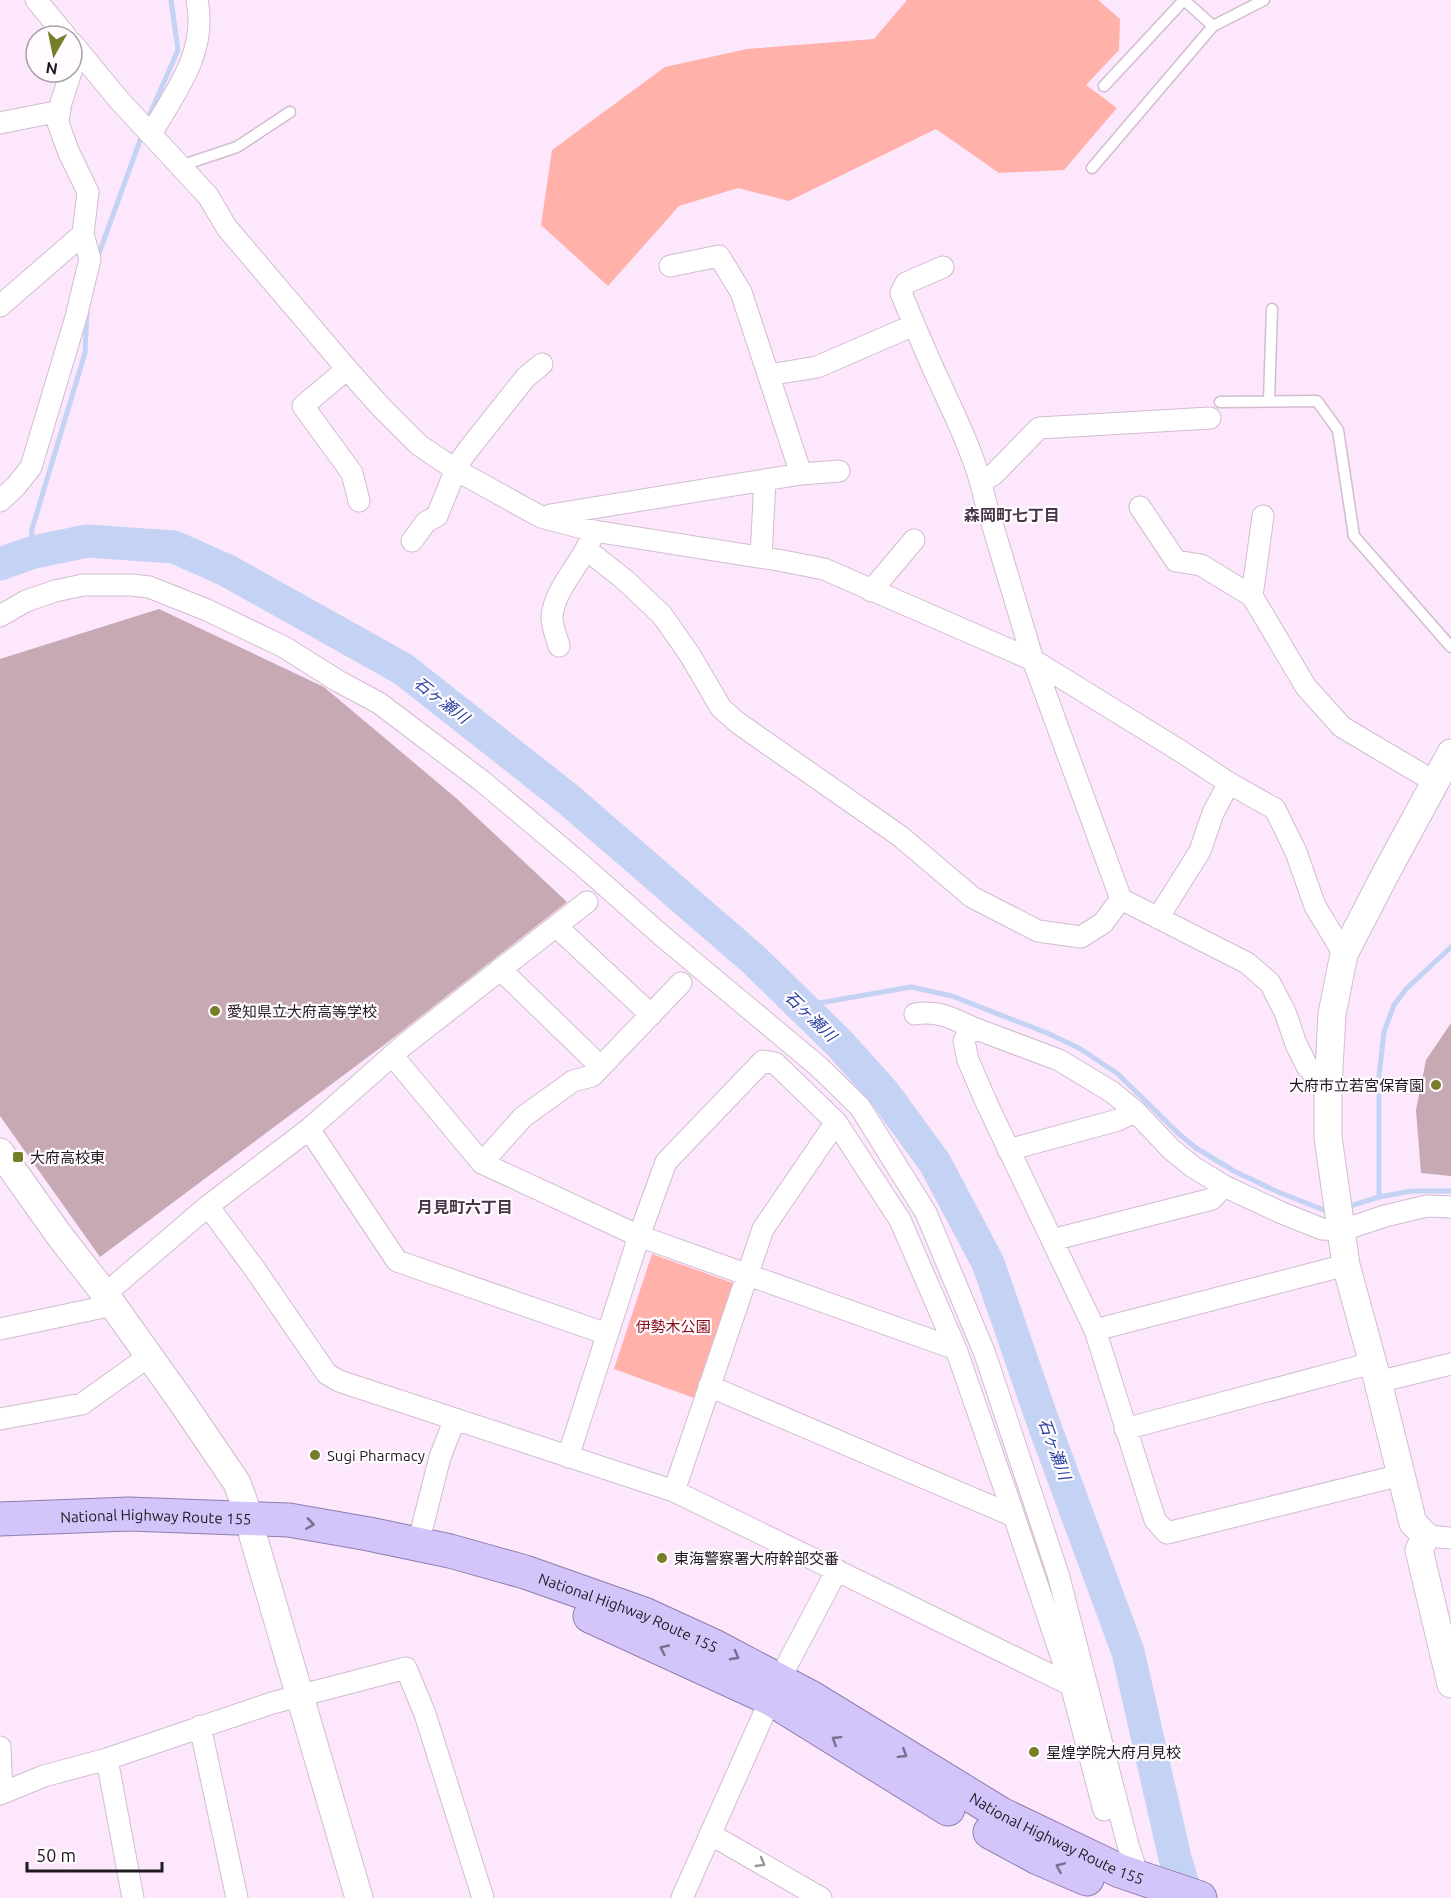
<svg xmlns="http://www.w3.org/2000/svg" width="1451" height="1898" viewBox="0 0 1451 1898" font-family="Ubuntu,'Noto Sans JP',sans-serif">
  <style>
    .green { fill: #ffb1aa }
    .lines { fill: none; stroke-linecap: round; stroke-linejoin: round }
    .stream { stroke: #c4d3f4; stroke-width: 5 }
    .river { stroke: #c4d3f4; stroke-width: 33 }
    .building { fill: #c6a9b3 }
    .service-casing { stroke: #d1bcd0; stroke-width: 13 }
    .minor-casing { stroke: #d1bcd0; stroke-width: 23 }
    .tertiary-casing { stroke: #d1bcd0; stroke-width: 29 }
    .trunk-casing { stroke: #8d7ead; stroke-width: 35 }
    .service { stroke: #fff; stroke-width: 10 }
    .minor { stroke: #fff; stroke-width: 21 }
    .tertiary { stroke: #fff; stroke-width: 27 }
    .trunk { stroke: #d3c4fa; stroke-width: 33 }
    .oneway { stroke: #7a6e8d }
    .oneway2 { stroke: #9b989b }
    .poi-dot { fill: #777d28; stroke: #fffbff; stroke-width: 2 }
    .labels { text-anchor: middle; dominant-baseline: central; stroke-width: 4.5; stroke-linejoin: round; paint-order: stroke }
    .poi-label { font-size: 15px; fill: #201920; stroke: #fffbff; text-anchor: start }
    .park-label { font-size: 15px; fill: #840915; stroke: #fffbff }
    .street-label { font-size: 15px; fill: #201920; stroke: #fffbff }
    .neighbourhood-label { font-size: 16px; font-weight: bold; fill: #473647; stroke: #fffbff }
    .water-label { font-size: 16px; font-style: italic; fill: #27419d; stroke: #fffbff }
  </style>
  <rect width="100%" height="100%" fill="#fce7fc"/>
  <path class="green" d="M907 0H1098L1120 19 1119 50 1086 85 1117 108 1064 170 999 173 936 129 789 201 738 188 679 206 608 286 541 225 552 150 665 67 747 49 874 39Z
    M652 1254 733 1283 694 1398 614 1369Z"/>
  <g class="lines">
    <path class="stream" d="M146 123 178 50 171 0
      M97 259 143 132
      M34 552 31 546 32 529 85 353 87 312
      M802 1006 911 987 952 996 1047 1033 1079 1048 1118 1074 1179 1134 1196 1148 1234 1171 1278 1192 1324 1210 1332 1209
      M1379 1197V1076L1384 1032 1394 1005 1406 989 1451 947
      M1347 1207 1379 1197 1412 1191H1451"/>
    <path class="river" d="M0 564 34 552 87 541 174 547 226 570 403 669 568 799 753 959 839 1043 884 1093 935 1163 988 1263 1043 1422 1128 1652 1175 1858 1187 1898"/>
  </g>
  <path class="building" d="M159 609 324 687 456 798 567 902 388 1042 100 1257 0 1116V659Z
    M1451 1023V1176L1421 1173 1416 1110 1426 1060Z"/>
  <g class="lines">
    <defs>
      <path id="service" d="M1104 86 1184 0 1213 26
        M182 168 189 163 237 147 290 112
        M1092 168 1213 26 1264 0
        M1269 400 1272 309
        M1220 402 1317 401 1338 430 1354 536 1451 647"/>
      <path id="minor" d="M36 0 66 36
        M72 43 119 100 208 196 227 228 347 369 380 406 419 445 456 470 541 517 594 531 778 560 824 569 1033 660 1182 752 1229 783 1275 809 1296 852 1315 906 1344 954
        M0 123 60 111
        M151 134C175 92 208 52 197 0
        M670 266 719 256 741 292 801 474
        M943 267 906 283 901 293C913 322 925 351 938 379 956 418 976 458 985 500L1033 660 1121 899 1247 963 1270 983 1285 1012 1296 1044 1308 1068 1328 1087
        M0 306 83 234
        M347 369 303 406 352 473 359 501
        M768 375 817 367 914 325
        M981 482 994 474 1039 428 1210 418
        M0 501 16 486 31 467 76 317 90 259 83 234 88 192 69 153 58 123 60 106 71 72
        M1140 507 1176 561 1201 565 1252 596 1306 687 1342 727 1435 782
        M550 515 801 474 839 471
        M412 541 426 522 437 516 458 464 468 450 526 377 542 364
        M587 550 625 580 662 615 690 655 721 708 738 723 900 836 972 897 1038 931 1081 937 1103 923 1121 899
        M761 557 765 480
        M871 591 914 540
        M1252 596 1263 516
        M0 616 26 601 55 591 83 585H132L149 587 207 610 284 647 338 681 379 703 482 781 582 865 661 935 818 1066 860 1107 926 1213 985 1354 1058 1574 1128 1845 1138 1876
        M559 646C557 638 552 627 552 618 553 590 582 563 592 537
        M1158 918 1200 851 1213 813 1229 783
        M556 926 651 1015
        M500 969 601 1067
        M915 1014C937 1010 952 1018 971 1027
        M392 1055 482 1163 639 1236 956 1349
        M309 1129 397 1261 607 1334
        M1008 1150 1118 1120 1135 1111
        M482 1163 523 1117 573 1081 592 1076 681 983
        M208 1206 254 1268 327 1374 339 1381 674 1491 1071 1685
        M1052 1240 1212 1199 1224 1186
        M105 1294 208 1206 309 1129 404 1045 587 902
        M0 1329 113 1305
        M1095 1330 1346 1265
        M1378 1382 1451 1364
        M709 1386 1014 1516
        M0 1419 82 1404 149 1356
        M1125 1429 1372 1363
        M568 1457 639 1236 666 1162 763 1061 775 1063 836 1122 900 1220 956 1349 1011 1507 1071 1685 1104 1810
        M1401 1475 1167 1533 1155 1520 1095 1330 987 1104 968 1060 964 1041 971 1027 1059 1060 1112 1092 1135 1111 1171 1149 1193 1167 1224 1186 1282 1213 1322 1229 1343 1230 1385 1216 1427 1206 1451 1207
        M674 1491 763 1229 836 1122
        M1426 1536 1451 1538
        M418 1544 440 1457 455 1419
        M200 1726 237 1898
        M0 1747 2 1793
        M107 1759 133 1898
        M0 1794 44 1776 107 1759 272 1703 406 1668 425 1714 483 1898
        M710 1834 821 1898
        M682 1898 779 1680 837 1570"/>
      <path id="tertiary" d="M1451 753 1387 871 1344 954 1332 1014 1328 1087V1137L1346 1265 1378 1382 1413 1523 1426 1536 1419 1550 1451 1684
        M0 1152 59 1235 105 1294 184 1405 237 1483 250 1519 253 1536 359 1898"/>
      <g id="trunk">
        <path id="s1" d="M0 1519 129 1514 289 1520 369 1534 450 1551 525 1572 644 1614 716 1647 812 1698 1001 1814 1120 1871 1200 1898"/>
        <path d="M590 1616 771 1699 948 1809"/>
        <path d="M990 1832 1038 1858 1087 1879"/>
      </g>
    </defs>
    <use href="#service" class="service-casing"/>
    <use href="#minor" class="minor-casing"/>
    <use href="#tertiary" class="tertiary-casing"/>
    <use href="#trunk" class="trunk-casing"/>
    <use href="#service" class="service"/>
    <use href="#minor" class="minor"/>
    <use href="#tertiary" class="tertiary"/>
    <use href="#trunk" class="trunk"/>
  </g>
  <defs><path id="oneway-chevron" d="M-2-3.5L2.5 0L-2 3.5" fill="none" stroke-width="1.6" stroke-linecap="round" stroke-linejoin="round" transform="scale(1.5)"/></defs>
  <g class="oneway">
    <use href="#oneway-chevron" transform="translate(310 1524) rotate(9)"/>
    <use href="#oneway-chevron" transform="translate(664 1649) rotate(-155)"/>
    <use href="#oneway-chevron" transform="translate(735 1656) rotate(28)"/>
    <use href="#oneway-chevron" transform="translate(836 1740) rotate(-148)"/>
    <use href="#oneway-chevron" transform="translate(903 1754) rotate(32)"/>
    <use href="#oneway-chevron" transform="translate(1060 1867) rotate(-157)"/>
  </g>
  <use class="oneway2" href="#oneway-chevron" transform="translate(761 1863) rotate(30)"/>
  <g class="poi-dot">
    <circle cx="215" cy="1011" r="6"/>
    <circle cx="1436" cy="1085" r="6"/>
    <rect x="12" y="1151" width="12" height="12" rx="3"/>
    <circle cx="315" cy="1455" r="6"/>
    <circle cx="662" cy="1558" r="6"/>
    <circle cx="1034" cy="1752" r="6"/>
  </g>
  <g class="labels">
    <g class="poi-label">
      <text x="227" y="1011">愛知県立大府高等学校</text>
      <text x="1424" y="1085" text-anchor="end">大府市立若宮保育園</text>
      <text x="30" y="1157">大府高校東</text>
      <text x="327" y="1455">Sugi Pharmacy</text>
      <text x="674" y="1558">東海警察署大府幹部交番</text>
      <text x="1046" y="1752">星煌学院大府月見校</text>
    </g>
    <g class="park-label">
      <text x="673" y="1326">伊勢木公園</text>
    </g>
    <g class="street-label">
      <text stroke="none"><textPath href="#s1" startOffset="156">National Highway Route 155</textPath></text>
      <text stroke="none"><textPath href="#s1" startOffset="642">National Highway Route 155</textPath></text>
      <text stroke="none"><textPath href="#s1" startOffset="1128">National Highway Route 155</textPath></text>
    </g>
    <g class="neighbourhood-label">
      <text x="1012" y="515">森岡町七丁目</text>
      <text x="465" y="1207">月見町六丁目</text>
    </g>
    <g class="water-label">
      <text transform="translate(442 700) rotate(38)">石ヶ瀬川</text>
      <text transform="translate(811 1016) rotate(44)">石ヶ瀬川</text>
      <text transform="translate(1055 1449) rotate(70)">石ヶ瀬川</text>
    </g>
  </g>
  <g transform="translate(54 54) rotate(189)"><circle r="28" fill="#fffbff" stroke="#a6a1a6" stroke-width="1.5"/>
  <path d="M0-4.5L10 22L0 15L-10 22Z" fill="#777d28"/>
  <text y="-9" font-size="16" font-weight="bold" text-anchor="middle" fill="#201920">N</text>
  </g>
  <path d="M27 1862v9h135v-9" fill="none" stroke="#201920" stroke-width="3"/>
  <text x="36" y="1862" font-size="18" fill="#201920" stroke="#fffbff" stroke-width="4.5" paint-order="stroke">50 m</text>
</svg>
